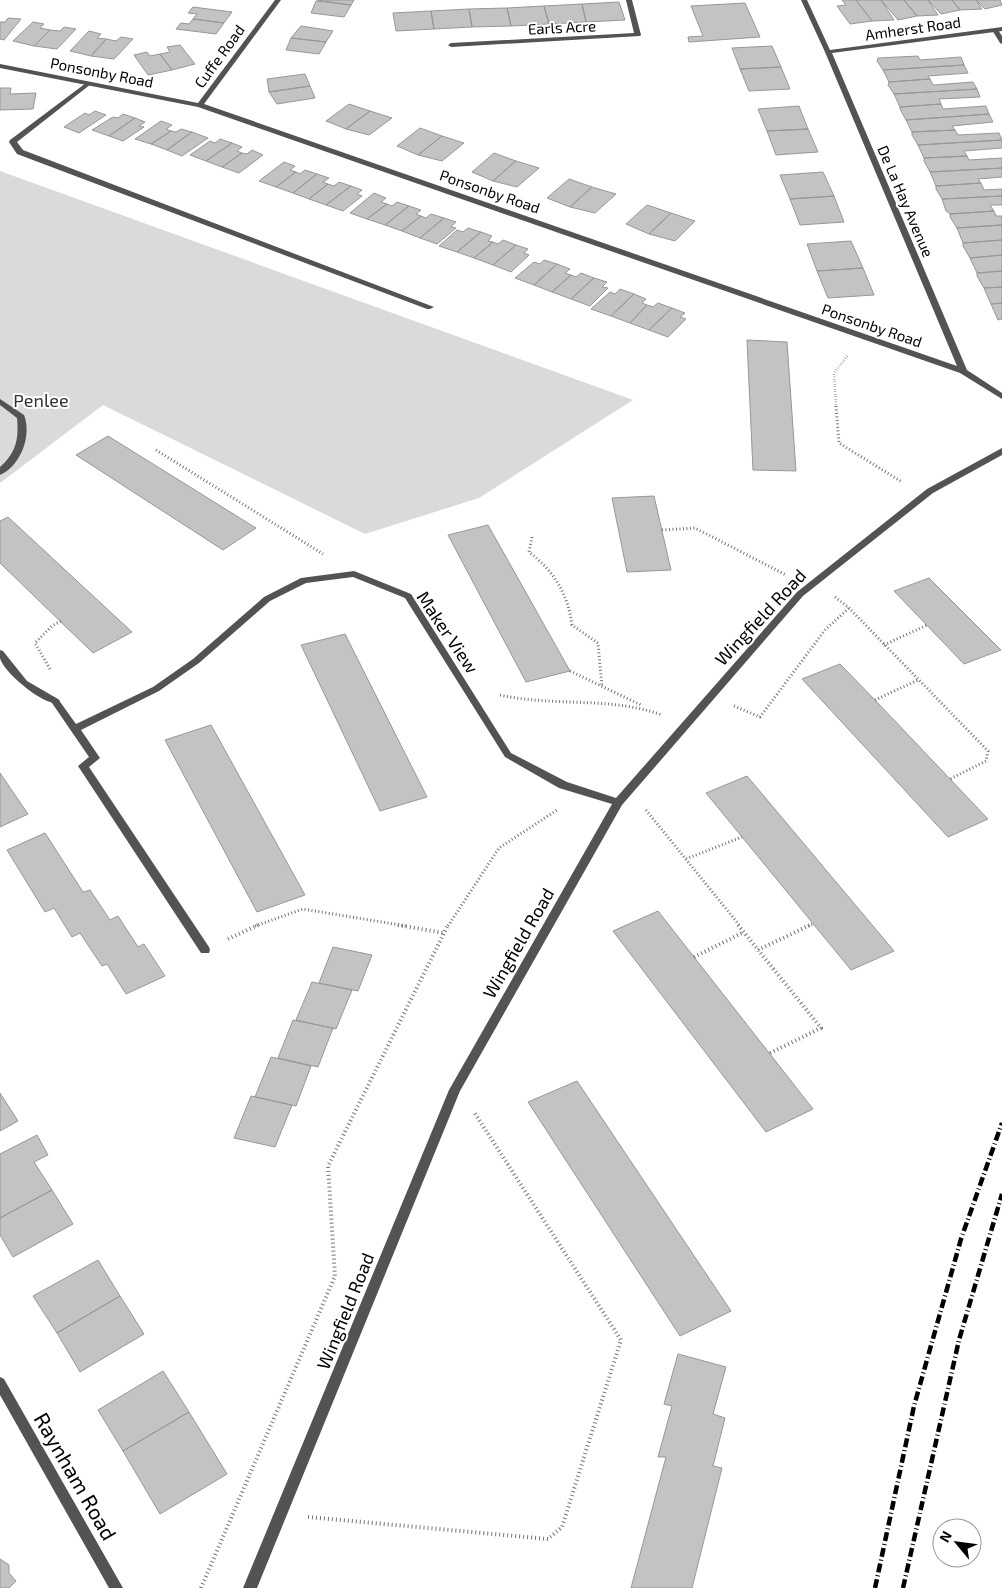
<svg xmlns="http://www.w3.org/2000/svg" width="1002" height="1588" viewBox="0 0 1002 1588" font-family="'Exo 2',sans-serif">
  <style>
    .green { fill: #dadada }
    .building { fill: #c3c3c3; stroke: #979797 }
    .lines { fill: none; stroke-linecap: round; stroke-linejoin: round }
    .path-far2 { stroke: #757575; stroke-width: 2.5; stroke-dasharray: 0.5 2; stroke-linecap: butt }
    .path-far1 { stroke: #757575; stroke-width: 3; stroke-dasharray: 1 2.5; stroke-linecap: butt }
    .path { stroke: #757575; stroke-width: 4; stroke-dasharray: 1 3; stroke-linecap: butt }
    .service { fill: #535353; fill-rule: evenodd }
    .minor { fill: #535353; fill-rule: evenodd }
    .rail { stroke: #000; stroke-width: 4.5; stroke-dasharray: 9 3 1 3; stroke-linecap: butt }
    .labels { text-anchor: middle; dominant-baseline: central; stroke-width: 4; stroke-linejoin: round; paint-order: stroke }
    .far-street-label { font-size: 15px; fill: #000; stroke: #fff }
    .park-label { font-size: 18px; fill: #313131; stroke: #fff }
    .street-label { font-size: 18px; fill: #000; stroke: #fff }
    .near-street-label { font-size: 21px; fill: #000; stroke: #fff }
  </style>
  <rect width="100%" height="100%" fill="#fff"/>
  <path class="green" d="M0 171 633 400 479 498 365 534 103 405 0 483Z"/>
  <path class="building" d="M317 0H354L351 5Z
    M842 0H856L872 21 850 24 837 6 846 5Z
    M856 0H881L894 20 872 21Z
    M881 0H904L917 16 898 20Z
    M904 0H928L938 15 917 16Z
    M928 0H952L960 10 941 14Z
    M952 0H976L982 9 960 10Z
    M976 0H1000L1002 5 985 9Z
    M316 1 351 5 344 17 311 13Z
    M619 2 625 20 586 22 582 4Z
    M745 3 760 37 689 42 688 37 703 36 691 6Z
    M582 4 586 22 549 24 544 6Z
    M544 6 549 24 511 26 507 8Z
    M193 7 232 12 224 23 193 19 197 14 188 13Z
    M507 8 511 26 472 27 469 9Z
    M469 9 472 27 434 29 431 11Z
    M431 11 434 29 396 31 393 13Z
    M8 18 21 19 4 40 0 39V22H5Z
    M193 19 224 23 216 34 176 29 181 23 189 24Z
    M33 22 44 24 40 28 50 30 34 46 13 41Z
    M301 26 333 31 326 42 291 38Z
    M64 27 76 29 57 49 34 46 50 30 60 31Z
    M89 31 101 34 97 38 106 39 91 56 70 51Z
    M121 37 133 39 114 59 91 56 106 39 116 41Z
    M291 38 326 42 319 54 286 50Z
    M180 45 195 64 172 70 160 54 170 52 167 47Z
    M772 46 781 67 740 69 732 48Z
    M147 52 150 56 160 54 172 70 148 75 134 55Z
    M918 56 920 60 961 57 964 65 883 70 877 61 878 58Z
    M964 65 968 73 928 76 930 79 889 82 883 70Z
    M781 67 790 89 749 91 740 69Z
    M305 74 310 86 269 92 267 79Z
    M930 79 933 85 973 82 977 89 894 94 888 85 889 82Z
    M310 86 315 98 277 104 269 92Z
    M0 88H11L10 94 36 93 33 109 0 110Z
    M977 89 980 97 939 99 941 104 900 107 894 94Z
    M349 104 370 111 346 129 326 121Z
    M941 104 943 109 986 106 989 114 906 120 900 109V107Z
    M799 106 808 129 767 131 758 109Z
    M95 111 106 115 79 133 64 127 85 113 89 115Z
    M370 111 392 118 369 135 346 129Z
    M123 114 135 118 109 136 92 130 113 117 118 118Z
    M989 114 993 122 952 126 955 130 912 132 906 120Z
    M135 118 145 122 139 126 144 127 123 141 109 136Z
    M161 121 172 125 166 129 171 131 151 144 135 139Z
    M420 128 442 136 418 155 397 146Z
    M181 129 192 132 167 150 151 144 171 131 176 132Z
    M808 129 818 152 776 155 767 131Z
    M955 130 958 135 999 133 1002 140 918 145 912 135V132Z
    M192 132 208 138 182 156 167 150Z
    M442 136 464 143 442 161 418 155Z
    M220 139 232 143 206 161 190 155 210 141 215 143Z
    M1002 140V148L964 151 967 156 924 158 918 145Z
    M232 143 242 147 237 151 242 153 222 167 206 161Z
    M252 150 263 155 239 173 222 167 242 153 247 154Z
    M494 153 516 161 493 181 472 172Z
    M967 156 969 160 1002 158V168L930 172 924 161V158Z
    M516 161 539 168 517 187 493 181Z
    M284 162 295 166 290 170 296 172 276 187 259 181Z
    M1002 168V177L978 179 981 183 936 186 930 172Z
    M305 170 317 174 293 193 276 187 296 172 300 174Z
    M823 172 834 196 790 199 780 175Z
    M317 174 329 178 323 182 328 184 309 199 293 193Z
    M569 179 592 187 570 207 547 198Z
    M339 182 351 186 326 205 309 199 328 184 334 186Z
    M981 183 984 190 1002 189V196L942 199 936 189V186Z
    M351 186 362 190 357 194 362 196 343 211 326 205Z
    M592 187 616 194 595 213 570 207Z
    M374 193 386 198 381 202 387 204 367 219 350 213Z
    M834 196 844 222 800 225 790 199Z
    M1002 196V205H990L994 211 950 214 946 211 942 199Z
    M397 202 409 206 385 225 367 219 387 204 392 206Z
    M647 205 671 213 649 234 626 224Z
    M409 206 421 210 416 214 421 216 402 231 385 225Z
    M994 211 996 216H1002V225L957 228 950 217V214Z
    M671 213 695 221 675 241 649 234Z
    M431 214 444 218 420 238 402 231 421 216 426 218Z
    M444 218 456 222 451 227 456 228 437 244 420 238Z
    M1002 225V240L963 243 957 228Z
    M468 228 481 232 457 252 439 246 457 230 463 232Z
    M481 232 492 236 488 241 493 242 474 258 457 252Z
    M503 240 516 245 493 265 474 258 493 242 498 244Z
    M1002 240V255L970 258 963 246V243Z
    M851 241 863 268 817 271 807 244Z
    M516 245 528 249 524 253 529 255 511 272 493 265Z
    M1002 255V271L977 273 970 258Z
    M544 260 557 264 534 285 515 278 534 262 540 264Z
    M557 264 570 269 565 273 571 275 552 292 534 285Z
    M863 268 874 295 828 298 817 271Z
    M1002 271V287L984 288 977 276V273Z
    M581 273 594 278 571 299 552 292 571 275 576 277Z
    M594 278 607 282 602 287 608 288 590 306 571 299Z
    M1002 287V303L991 304 984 288Z
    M620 289 634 294 611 316 591 309 610 292 615 294Z
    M634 294 646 299 642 303 647 305 630 323 611 316Z
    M658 303 672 308 649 330 630 323 647 305 653 307Z
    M1002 303V319L998 320 991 304Z
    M672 308 685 313 680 317 686 319 668 337 649 330Z
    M747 340 787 342 796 471 753 470Z
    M108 436 256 528 223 550 76 455Z
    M654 496 671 570 627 572 612 498Z
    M8 517 132 632 93 653 0 563V521Z
    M488 525 570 671 526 682 448 535Z
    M929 578 1001 650 964 664 894 591Z
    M345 634 427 797 380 811 301 645Z
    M840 664 875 700 988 819 948 837 802 679Z
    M211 725 305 895 257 912 165 740Z
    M0 773 28 814 0 827Z
    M747 776 894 951 851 970 706 793Z
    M45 833 83 892 90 890 110 920 118 916 138 947 144 944 165 976 126 994 107 964 102 966 80 933 72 937 54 908 45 912 7 850Z
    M658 911 694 957 813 1109 766 1132 613 931Z
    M333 947 372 955 358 991 319 983Z
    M312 982 352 990 336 1029 296 1020Z
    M293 1020 333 1028 318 1067 278 1058Z
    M271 1057 311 1066 296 1106 255 1097Z
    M577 1081 731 1311 680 1336 528 1102Z
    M0 1093 18 1121 0 1131Z
    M251 1096 292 1105 275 1147 234 1138Z
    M37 1135 48 1155 34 1162 52 1190 0 1218V1154Z
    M52 1190 73 1224 13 1257 0 1235V1218Z
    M98 1260 120 1296 57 1333 33 1296Z
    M120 1296 144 1334 80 1372 57 1333Z
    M678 1354 726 1367 713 1414 725 1418 713 1466 722 1468 692 1588H631L666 1457H658L672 1406 664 1404Z
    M163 1371 189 1412 123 1451 98 1410Z
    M189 1412 227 1474 160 1514 123 1451Z
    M0 1559 9 1565V1573L16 1581 9 1588H0Z"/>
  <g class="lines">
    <path class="path-far2" d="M836 407 834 373 848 355"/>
    <path class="path-far1" d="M836 406 839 443 902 482
      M156 450 323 554
      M662 530 695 528 786 575
      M532 537 529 552C554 571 568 594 572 625L598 643 602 687
      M835 597 849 608 988 751 986 761 950 779
      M884 645 927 625
      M50 669 35 643 52 626 61 621
      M570 671 641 705
      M500 695C554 707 609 696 662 715
      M875 700 918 680
      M734 706 760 717 825 630 849 608
      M646 810 740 926
      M686 859 742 837
      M255 926 303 909 406 926
      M448 926 499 848 557 810
      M808 926 813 924"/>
    <path class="path" d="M398 925 444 933
      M738 925 821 1028 770 1053
      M228 939 258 925
      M758 950 810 925
      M694 957 744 932
      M308 1517 548 1539 562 1527 621 1340 474 1112
      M201 1588 335 1276 328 1166 448 925"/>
    <path class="service" d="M993 29 998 30 1002 36V44L1000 43 992 30Z
      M86 83 91 84 17 142 23 150 434 307 430 309H427L17 154 9 142 10 140Z
      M0 399 24 415C32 435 21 466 0 475V467C16 453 19 439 17 418L0 405Z
      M0 650 3 651 27 681 58 699 60 701 58 703C44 706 3 672 0 658 0 655 0 653 0 650Z"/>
    <path class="minor" d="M275 0H281L204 104 957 366 825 52 801 0H807L830 50 1002 27V31L832 53 967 370 1002 393V399L960 373 198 107 0 68V64L198 103Z
      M626 0H632L641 35 640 36 451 47 448 45 451 43 634 33Z
      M1002 448V455L933 493 803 596 622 805 460 1091 257 1588H243L449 1090 612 804 559 788 505 757 405 598 353 577 306 583 270 601 199 663 159 691 81 730 100 758 89 767 209 947 210 950 209 953H201L80 769 78 766 89 757 52 703 50 701 52 699H58L76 724 153 687 193 659 264 597 301 578 354 571 411 594 511 753 567 782 616 798 797 592 927 489Z
      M0 1377 4 1379 123 1588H109L0 1395Z"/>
    <path class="rail" d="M875 1588 914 1406 961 1239 1002 1123
      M903 1588 959 1340 1002 1194"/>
  </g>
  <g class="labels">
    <g class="far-street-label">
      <text transform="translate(562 27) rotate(-3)">Earls Acre</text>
      <text transform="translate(913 28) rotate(-8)">Amherst Road</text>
      <text transform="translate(219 56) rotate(-54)">Cuffe Road</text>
      <text transform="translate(102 72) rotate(11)">Ponsonby Road</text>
      <text transform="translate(490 191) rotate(19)">Ponsonby Road</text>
      <text transform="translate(906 201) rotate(67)">De La Hay Avenue</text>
      <text transform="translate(872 325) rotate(19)">Ponsonby Road</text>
    </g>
    <g class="park-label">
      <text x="41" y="400">Penlee</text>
    </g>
    <g class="street-label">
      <text transform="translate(760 617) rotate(-47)">Wingfield Road</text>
      <text transform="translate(448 632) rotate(56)">Maker View</text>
      <text transform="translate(518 943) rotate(-60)">Wingfield Road</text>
      <text transform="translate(345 1311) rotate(-68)">Wingfield Road</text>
    </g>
    <g class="near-street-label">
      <text transform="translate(76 1476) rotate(60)">Raynham Road</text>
    </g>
  </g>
  <g transform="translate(957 1543) rotate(299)"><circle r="24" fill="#ffffff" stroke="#999999"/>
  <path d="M0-4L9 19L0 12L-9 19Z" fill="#000000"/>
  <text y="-8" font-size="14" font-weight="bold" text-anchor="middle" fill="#000000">N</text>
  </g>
</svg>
